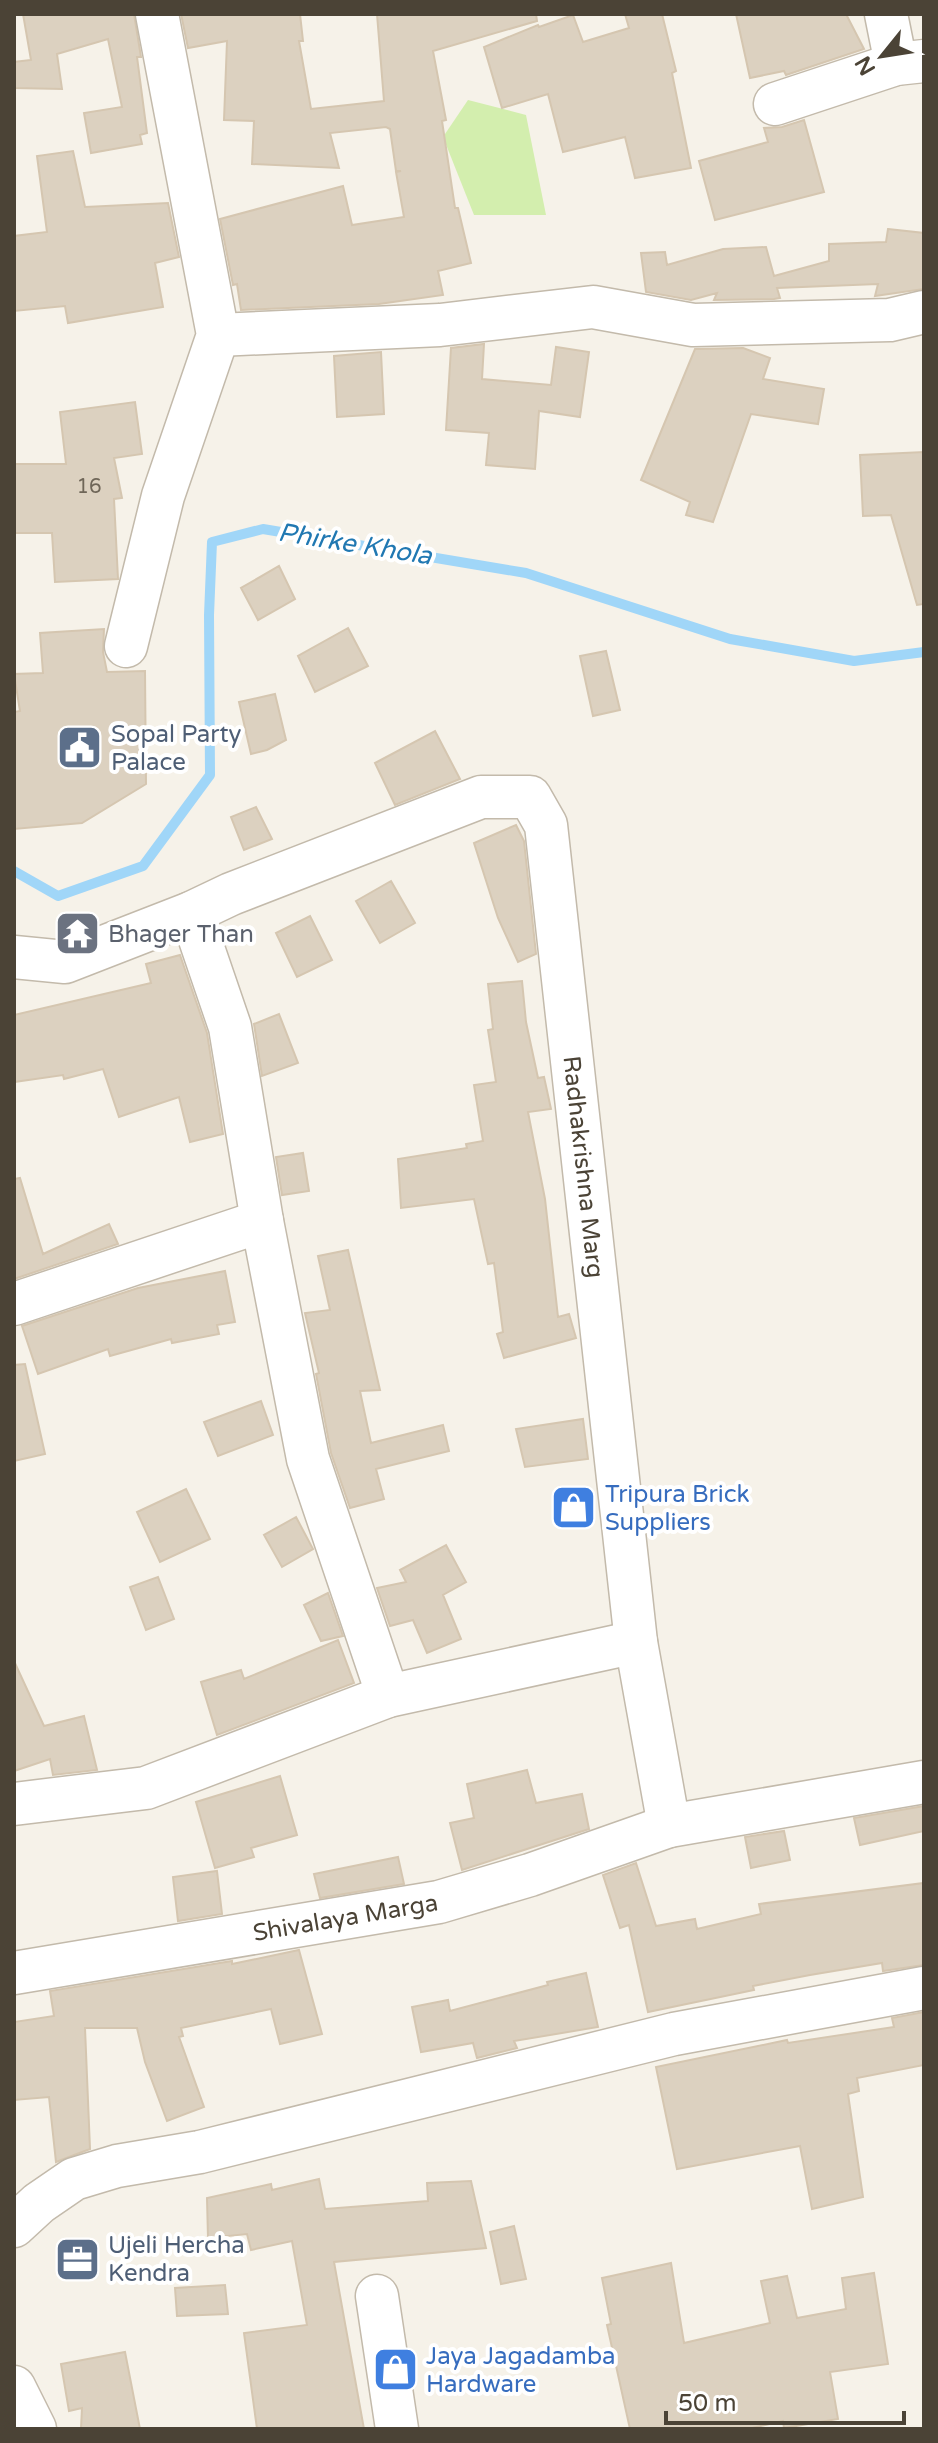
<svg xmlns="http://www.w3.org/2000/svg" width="938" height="2443" viewBox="0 0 938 2443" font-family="'Varela Round',sans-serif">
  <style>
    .green { fill: #d3eeae }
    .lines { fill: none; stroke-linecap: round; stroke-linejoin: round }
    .stream { stroke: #a0d6f8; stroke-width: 10 }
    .building { fill: #dcd1c0; stroke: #d5c6b0; stroke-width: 2 }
    .minor-casing { stroke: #c3baab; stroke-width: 45 }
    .minor { stroke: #fff; stroke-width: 42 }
    .labels { text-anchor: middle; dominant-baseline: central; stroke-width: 8; stroke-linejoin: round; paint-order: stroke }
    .number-label { font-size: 20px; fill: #6f6658 }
    .service-label { font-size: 24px; fill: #4e5e75; stroke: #fff; text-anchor: start }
    .worship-label { font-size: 24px; fill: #5b616d; stroke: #fff; text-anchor: start }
    .street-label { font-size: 24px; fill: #4b4336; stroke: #fff }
    .shop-label { font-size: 24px; fill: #366cbe; stroke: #fff; text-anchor: start }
    .water-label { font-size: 26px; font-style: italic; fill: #2078b2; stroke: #fff }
  </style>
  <rect width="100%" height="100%" fill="#f6f2e9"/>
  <path class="green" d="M468 100 526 115 546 215H474L443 137Z"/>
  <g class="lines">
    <path class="stream" d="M14 871 58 896 143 866 210 775 209 615 212 542 263 529 526 573 730 639 854 661 924 652"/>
  </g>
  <path class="building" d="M23 14H134L141 57H137L147 133 140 135 142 144 91 153 84 113 122 107 108 39 57 54 62 89 14 88V62L31 60Z
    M181 14H300L303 41H299L311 109 384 101 377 14H536L537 21 433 51 446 120 442 121 455 208H458L471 263 438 271 443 295 379 304 241 310 237 284 233 285 220 219 343 186 352 225 404 217 396 172 401 171H396L390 129 386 127 330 133 339 168 252 164 254 121 224 120 227 41 188 48Z
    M625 14H662L676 71 672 73 691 168 635 178 625 137 563 152 548 94 502 108 484 47 538 25 539 27 573 15 583 42 629 28Z
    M736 14H846L864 49 786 75 784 71 750 78Z
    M804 120 824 192 715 220 699 161 768 142 764 128 782 127Z
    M73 151 85 207 168 203 179 257 155 263 163 307 68 323 65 306 14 311V236L47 232 37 156Z
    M888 229 924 233V289L875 296 878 284 777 288 780 298 774 299 714 300 717 293 691 300 646 292 641 253 665 252 667 265 723 249 766 247 774 276 829 261V244L886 242Z
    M484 344 482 379 551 385 556 347 589 352 580 417 539 411 535 469 486 465 489 433 446 430 451 348Z
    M743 348 770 358 763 379 824 389 818 424 751 414 713 522 686 515 690 502 641 480 695 349Z
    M381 352 384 414 337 417 334 356Z
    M135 402 142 454 114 458 122 498 114 499 118 579 55 582 52 533H14V464H66L60 412Z
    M924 452V604L917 605 891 515 863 516 860 455Z
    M279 566 295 599 258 620 241 588Z
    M348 628 368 666 315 692 298 656Z
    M104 629 103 652 107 672 145 671 146 784 82 823 14 829V712L20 711 14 674 43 673 40 633Z
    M606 651 620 710 593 716 580 656Z
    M275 694 286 740 267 750 251 754 239 702Z
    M435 731 460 779 395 805 375 763Z
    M256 807 272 839 244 850 231 817Z
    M516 825 524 841 536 954 518 962 498 918 474 843Z
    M391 881 415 923 380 943 356 901Z
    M310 916 332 960 297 977 276 933Z
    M180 955 207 1033 223 1134 190 1142 179 1097 119 1117 103 1069 64 1079 63 1075 14 1082V1015L151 983 146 964Z
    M522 981 526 1022 538 1078 544 1077 551 1109 528 1112 545 1199 558 1317 569 1314 576 1338 504 1358 497 1334 503 1332 494 1263 488 1264 474 1199 401 1208 398 1159 467 1148 466 1144 483 1141 474 1085 496 1082 488 1030 493 1029 488 984Z
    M279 1014 298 1063 262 1076 254 1024Z
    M303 1153 309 1191 282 1195 276 1157Z
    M20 1178 43 1254 109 1224 118 1244 14 1279V1179Z
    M348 1250 380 1390 360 1391 371 1443 443 1425 449 1451 376 1469 384 1499 350 1508 331 1453 316 1374 319 1373 305 1313 330 1310 318 1256Z
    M225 1271 235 1322 217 1325 219 1334 172 1343 171 1339 110 1356 108 1349 38 1374 22 1326 138 1288Z
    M25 1364 45 1454 14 1461V1365Z
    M261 1401 273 1435 218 1456 204 1422Z
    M583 1419 588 1459 525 1467 516 1429Z
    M186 1489 210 1539 160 1562 137 1512Z
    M296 1517 313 1549 282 1567 264 1535Z
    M446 1545 466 1582 443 1595 461 1639 427 1653 413 1620 390 1626 377 1588 406 1582 400 1570Z
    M158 1577 174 1619 146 1630 130 1587Z
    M328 1593 343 1636 321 1641 304 1605Z
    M338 1640 354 1683 217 1735 201 1682 241 1670 244 1679Z
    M14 1661 44 1726 84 1716 97 1770 53 1775 50 1759 14 1771Z
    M527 1770 536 1803 582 1794 589 1829 462 1870 450 1823 474 1818 467 1784Z
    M280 1776 297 1835 251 1848 254 1857 215 1868 196 1802Z
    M924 1806V1831L860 1845 854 1818Z
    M784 1831 790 1860 751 1868 745 1837Z
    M398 1857 404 1884 320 1898 314 1874Z
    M636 1863 656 1926 695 1919 697 1929 761 1914 759 1904 924 1883V1965L883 1971 882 1963 810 1975 753 1986 754 1990 648 2012 629 1925 620 1928 603 1875Z
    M217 1871 222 1914 178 1921 173 1877Z
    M299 1950 322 2034 280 2044 271 2009 181 2028 183 2036 179 2037 204 2107 167 2121 145 2062 137 2028H85L90 2149 56 2162 49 2097 14 2100V2022L54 2016 50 1991 232 1961V1964Z
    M586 1973 598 2027 514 2041 517 2048 477 2058 473 2043 421 2052 412 2007 448 2000 450 2011 548 1985 547 1982Z
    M924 2012V2065L857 2078 859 2091 848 2094 863 2197 812 2209 800 2146 677 2169 656 2067 787 2040 788 2043 894 2027 892 2018Z
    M319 2179 325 2209 428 2201 427 2183 471 2181 486 2248 334 2262 364 2429H257L244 2333 307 2325 292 2241 251 2250 247 2234 208 2238 207 2198 271 2184 272 2190Z
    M514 2226 526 2279 501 2284 490 2232Z
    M671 2263 684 2343 770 2323 761 2281 787 2276 797 2318 846 2309 842 2278 874 2273 888 2364 830 2372 838 2419 784 2428 783 2421 748 2429H630L607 2325 611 2324 602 2278Z
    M225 2285 228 2314 177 2316 175 2288Z
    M125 2352 140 2429H81L82 2408 69 2411 61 2364Z"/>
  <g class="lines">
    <defs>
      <g id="minor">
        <path d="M886 14 896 64"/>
        <path d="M775 104 896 64 924 61"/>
        <path d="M218 335 440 325 593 307 693 325 890 320 924 312"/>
        <path d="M126 646 163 496 218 335 157 14"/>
        <path d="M191 913 230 1027 262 1221 308 1459 388 1696"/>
        <path id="s1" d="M14 957 65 962 191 913 231 894 481 797H530L546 825 636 1642 669 1826 924 1782"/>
        <path d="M14 1304 262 1221"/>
        <path d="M14 1804 146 1788 388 1696 636 1642"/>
        <path id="s2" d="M14 1973 439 1902 530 1875 669 1826"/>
        <path d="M14 2226 39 2203 74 2179 117 2166 200 2152 674 2034 924 1988"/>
        <path d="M377 2296 397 2429"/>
        <path d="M14 2387 35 2429"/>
      </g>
    </defs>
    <use href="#minor" class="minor-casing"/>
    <use href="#minor" class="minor"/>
  </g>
  <defs>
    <symbol id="civic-square" viewBox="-11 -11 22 22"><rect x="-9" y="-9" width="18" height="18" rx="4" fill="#5c6f8a" stroke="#fff"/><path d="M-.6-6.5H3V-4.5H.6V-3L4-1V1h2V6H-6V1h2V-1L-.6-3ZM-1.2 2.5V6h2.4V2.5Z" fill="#fff"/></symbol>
    <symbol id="temple-square" viewBox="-11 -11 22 22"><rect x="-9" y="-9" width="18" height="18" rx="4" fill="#6b7280" stroke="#fff"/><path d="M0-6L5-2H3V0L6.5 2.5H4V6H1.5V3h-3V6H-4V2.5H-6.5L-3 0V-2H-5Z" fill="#fff"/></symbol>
    <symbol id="shop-square" viewBox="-11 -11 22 22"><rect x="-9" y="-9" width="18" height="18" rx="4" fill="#3f7fe0" stroke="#fff"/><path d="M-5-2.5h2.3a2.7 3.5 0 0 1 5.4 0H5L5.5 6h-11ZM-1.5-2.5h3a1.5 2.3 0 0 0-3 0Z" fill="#fff"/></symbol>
    <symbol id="office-square" viewBox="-11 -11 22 22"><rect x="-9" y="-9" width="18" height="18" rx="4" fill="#5c6f8a" stroke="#fff"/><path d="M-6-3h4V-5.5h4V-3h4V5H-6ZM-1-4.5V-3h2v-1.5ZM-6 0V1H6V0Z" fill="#fff"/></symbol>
  </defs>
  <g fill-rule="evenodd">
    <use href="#civic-square" x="54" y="722" width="51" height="51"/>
    <use href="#temple-square" x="52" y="908" width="51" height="51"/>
    <use href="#shop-square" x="548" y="1482" width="51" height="51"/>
    <use href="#office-square" x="52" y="2234" width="51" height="51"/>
    <use href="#shop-square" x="370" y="2344" width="51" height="51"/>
  </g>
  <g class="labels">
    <g class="number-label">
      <text x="89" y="487">16</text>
    </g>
    <g class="service-label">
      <text x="111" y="734">Sopal Party<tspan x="111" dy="28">Palace</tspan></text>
      <text x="108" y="2245">Ujeli Hercha<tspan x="108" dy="28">Kendra</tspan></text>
    </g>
    <g class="worship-label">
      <text x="108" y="934">Bhager Than</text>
    </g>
    <g class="street-label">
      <text stroke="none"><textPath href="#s1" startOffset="924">Radhakrishna Marg</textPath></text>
      <text stroke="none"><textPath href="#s2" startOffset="336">Shivalaya Marga</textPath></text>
    </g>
    <g class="shop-label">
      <text x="605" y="1494">Tripura Brick<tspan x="605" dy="28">Suppliers</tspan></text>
      <text x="426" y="2356">Jaya Jagadamba<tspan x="426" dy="28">Hardware</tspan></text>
    </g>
    <g class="water-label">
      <text transform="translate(355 544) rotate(9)">Phirke Khola</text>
    </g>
  </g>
  <rect width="938" height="2443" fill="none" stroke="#4b4336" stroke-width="32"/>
  <g transform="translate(882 56) rotate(240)" stroke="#ffffff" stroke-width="6" paint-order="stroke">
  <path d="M0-6L14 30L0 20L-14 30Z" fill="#4b4336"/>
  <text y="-12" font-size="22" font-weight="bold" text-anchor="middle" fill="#4b4336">N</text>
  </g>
  <path d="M666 2411v12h238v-12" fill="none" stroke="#4b4336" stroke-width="4"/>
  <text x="678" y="2411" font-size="24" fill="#4b4336" stroke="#ffffff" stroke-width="6" paint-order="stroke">50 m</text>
</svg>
